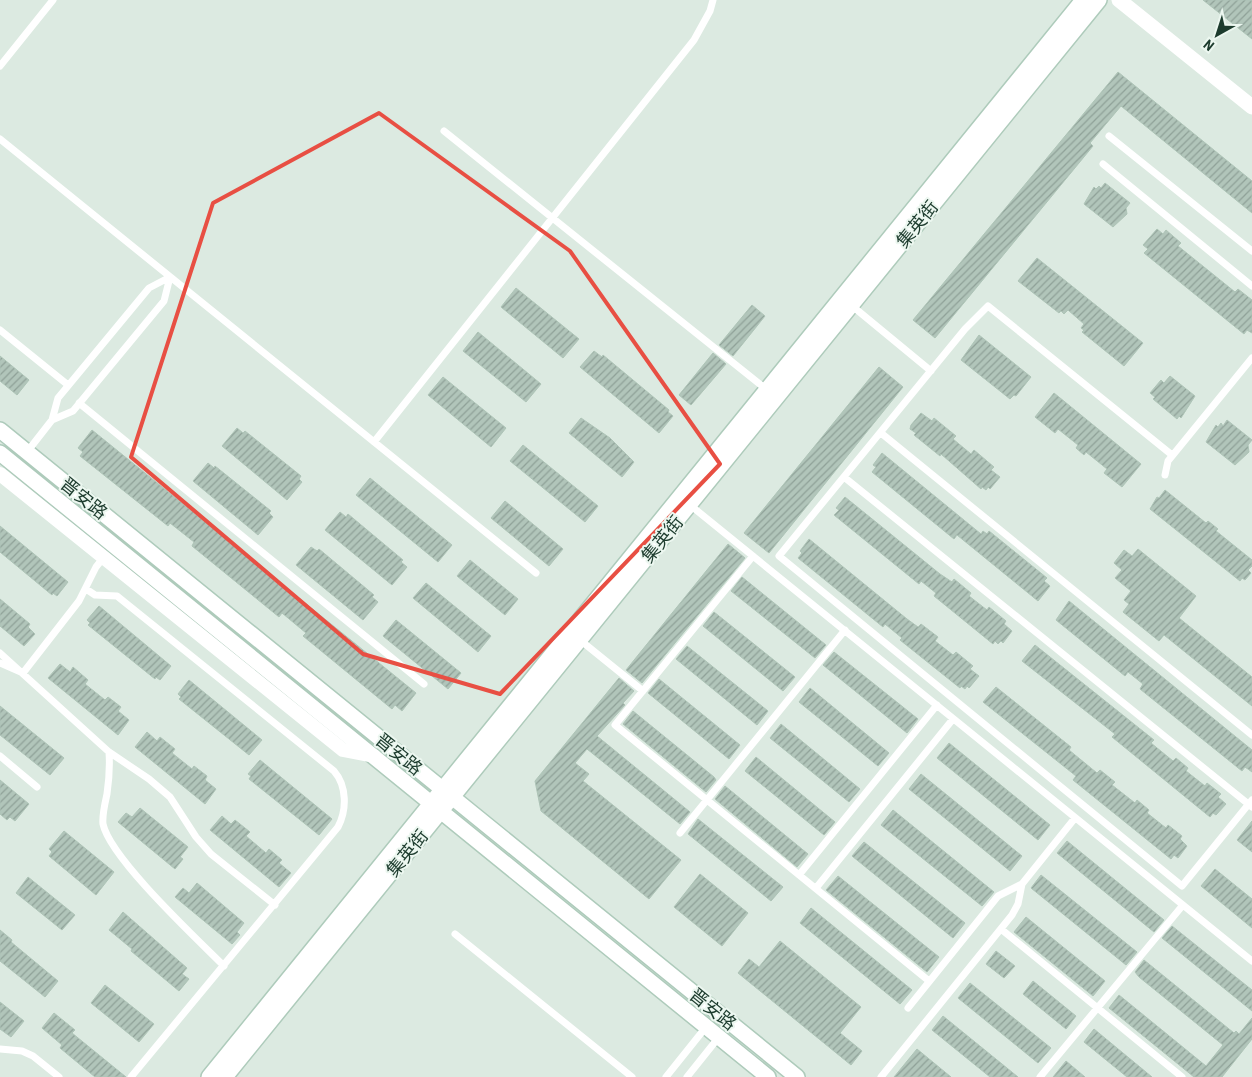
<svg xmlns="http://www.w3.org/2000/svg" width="1252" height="1077" viewBox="0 0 1252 1077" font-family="'Roboto Condensed','Noto Sans SC',sans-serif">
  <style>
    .building { fill: url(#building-hatch); stroke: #aec4b7 }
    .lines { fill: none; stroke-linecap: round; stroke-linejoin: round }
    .secondary-casing { stroke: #aecbbb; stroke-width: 18 }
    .service { stroke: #fff; stroke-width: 7 }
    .minor { stroke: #fff; stroke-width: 14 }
    .tertiary { stroke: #fff; stroke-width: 15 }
    .secondary { stroke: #fff; stroke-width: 15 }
    .marked { fill: none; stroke: #e84f43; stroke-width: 4; stroke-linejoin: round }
    .labels { text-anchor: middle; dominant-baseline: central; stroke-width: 4; stroke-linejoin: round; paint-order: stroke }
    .street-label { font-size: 18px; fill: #1c3b2d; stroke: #ecf7f0 }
  </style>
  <defs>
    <pattern id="building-hatch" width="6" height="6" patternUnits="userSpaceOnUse" patternTransform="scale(1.25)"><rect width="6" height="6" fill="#b1c5ba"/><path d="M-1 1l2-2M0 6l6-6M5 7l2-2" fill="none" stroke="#8fa198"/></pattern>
  </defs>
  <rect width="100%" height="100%" fill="#dceae1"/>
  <path class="building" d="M1203 0H1252V39Z
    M1118 72 1252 181V213L1121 106 1090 143 1093 146 935 338 913 320Z
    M1105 183 1130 203 1126 208 1127 214 1113 227 1084 204 1094 187 1096 189 1099 186 1101 188Z
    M1157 229 1163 234 1166 230 1181 243 1178 246 1235 292 1238 289 1252 300V333L1247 330 1244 334 1144 253 1148 249 1143 245Z
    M1037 258 1143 343 1124 366 1082 332 1084 330 1081 328 1084 324 1068 310 1064 314 1061 311 1059 313 1018 281Z
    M516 288 579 339 563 358 501 307Z
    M752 305 765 316 733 356 719 345Z
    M478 332 541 384 526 402 463 351Z
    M979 335 1031 377 1016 396 1014 395 1010 399 961 360Z
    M594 351 602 357 603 355 669 410 668 412 673 416 659 433 580 367Z
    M713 353 726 364 691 405 679 395Z
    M0 356 29 380 17 395 0 381Z
    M879 367 903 387 769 553 744 533Z
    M1170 376 1195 396 1181 418 1179 416 1177 419 1153 399 1155 397 1150 393 1161 380 1164 383Z
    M443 377 506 428 491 447 428 395Z
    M1054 393 1141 464 1122 487 1104 473 1107 469 1086 452 1084 455 1076 448 1078 445 1058 429 1055 433 1035 417Z
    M921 413 932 421 934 418 956 436 953 439 971 454 974 450 994 467 991 470 1000 477 990 489 988 487 986 490 982 487 981 489 941 454 940 456 914 435 916 433 910 429 911 425Z
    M581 418 610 438 634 462 622 477 569 433Z
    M1227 420 1252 440 1248 445 1249 452 1235 465 1206 442 1216 425 1218 427 1221 423 1223 426Z
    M237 428 243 433 245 431 301 476 299 479 302 482 287 500 222 446Z
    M92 430 416 693 402 711 395 705 392 709 303 636 306 633 282 613 279 617 192 546 194 542 170 523 168 526 80 456 83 452 78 448Z
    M523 445 598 506 585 522 510 461Z
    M882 453 981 534 983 531 987 534 989 531 1047 578 1044 581 1050 586 1038 601 957 535 954 539 872 472 876 467 873 465Z
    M208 463 214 468 215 466 271 511 269 513 273 517 258 535 193 481Z
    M370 478 452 545 438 562 356 495Z
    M1165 490 1206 523 1208 521 1218 529 1216 531 1252 560V566L1248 570 1251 573 1245 580 1242 578 1240 581 1150 509 1157 497 1159 498Z
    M845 497 940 574 952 582 954 579 971 593 969 596 987 610 989 607 1006 621 1004 624 1012 631 1003 643 1001 641 998 644 995 641 993 644 934 596 936 593 921 581 919 584 834 515 839 510 836 508Z
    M505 501 563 549 549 566 491 518Z
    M340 512 346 517 348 514 403 560 401 562 407 567 392 585 325 530Z
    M0 526 68 582 57 596 53 593 52 595 0 552Z
    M809 539 907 619 918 627 921 624 938 637 935 641 953 655 956 652 973 666 970 669 979 676 969 688 967 686 965 689 961 686 960 688 900 640 902 638 885 624 883 627 798 558 802 553 800 551Z
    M728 544 745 558 642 683 626 670Z
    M311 547 317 551 319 549 374 595 372 597 378 602 363 620 296 565Z
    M1138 549 1196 596 1179 618 1252 677V706L1164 635 1159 641 1123 612 1129 604 1124 600 1131 591 1115 578 1122 570 1114 563 1124 550 1132 556Z
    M470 560 518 599 505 615 457 576Z
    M742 577 826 645 815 658 731 591Z
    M426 583 491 636 478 652 413 598Z
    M0 599 30 624 28 627 35 634 24 646 0 626Z
    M1069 601 1252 750V772L1245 767 1242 771 1140 689 1143 684 1128 672 1125 676 1056 620Z
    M99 606 171 666 160 680 156 677 155 679 88 625 90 623 87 620Z
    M714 612 795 677 783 691 703 626Z
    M396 620 461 673 448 689 383 636Z
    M1035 645 1154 740 1151 743 1173 761 1176 758 1188 768 1186 771 1205 786 1207 783 1221 794 1218 797 1226 804 1216 815 1213 813 1210 817 1112 737 1115 734 1022 661Z
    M687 646 768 711 757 725 676 659Z
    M834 652 918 719 907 733 823 665Z
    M60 664 70 672 73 667 88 680 85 684 105 700 108 697 121 707 118 711 129 720 118 735 48 678Z
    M619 678 634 691 623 703 625 705 597 736 690 812 680 824 587 749 575 763 589 774 583 781 681 860 649 899 541 811 535 781Z
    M659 679 740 745 729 759 648 693Z
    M189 680 262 740 249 755 179 699 181 697 178 694Z
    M996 687 1071 747 1069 750 1097 773 1100 770 1115 782 1112 785 1135 803 1137 800 1149 810 1147 813 1166 828 1168 825 1182 836 1180 839 1187 846 1178 858 1174 855 1171 859 1073 780 1076 776 983 702Z
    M810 688 889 753 878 766 799 702Z
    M0 706 64 758 50 775 0 735Z
    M633 711 714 777 716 780 706 792 623 724Z
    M781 724 860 789 849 802 770 738Z
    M147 732 157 741 160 737 175 749 172 753 192 769 194 766 207 776 205 780 216 789 205 804 135 747Z
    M949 743 1050 825 1038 840 937 758Z
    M756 757 835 822 824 835 745 771Z
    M260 760 332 819 319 835 249 779 251 776 248 774Z
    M921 774 1022 856 1010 871 909 789Z
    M0 780 29 804 15 821 10 817 7 820 0 814Z
    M725 786 808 854 797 867 715 799Z
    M140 808 188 847 180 857 183 859 175 869 118 822 126 813 132 817Z
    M893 810 994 892 982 906 881 825Z
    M222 816 231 824 235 820 250 832 246 836 266 853 269 849 282 860 279 863 291 873 279 887 210 830Z
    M698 819 783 887 771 901 688 834Z
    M1252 821V852L1237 840Z
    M64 831 114 872 96 895 49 856 52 852 49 849Z
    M1067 841 1164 920 1154 932 1057 853Z
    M864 842 965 923 953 938 852 856Z
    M1215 869 1252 899V928L1201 886Z
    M700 874 748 913 722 946 674 907Z
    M1041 875 1137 952 1126 965 1031 888Z
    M838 876 939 957 927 972 826 890Z
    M28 877 75 915 62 930 16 893Z
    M197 883 244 923 237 932 240 935 232 944 175 897 183 888 189 893Z
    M811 908 912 990 900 1004 800 923Z
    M123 912 187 968 182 974 189 979 179 991 131 951 132 949 109 930Z
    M1026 917 1105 981 1093 996 1014 932Z
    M1172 926 1252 990V1011L1162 938Z
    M0 930 12 940 11 942 58 981 45 997 0 961Z
    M780 941 861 1007 840 1033 862 1051 851 1065 738 973 749 959 759 967Z
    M996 951 1015 966 1004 978 986 964Z
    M1144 960 1234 1033 1236 1031 1239 1034 1252 1018V1039L1222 1077H1194L1109 1008 1119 995 1206 1066 1223 1045 1139 977 1135 972Z
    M1033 981 1076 1016 1066 1029 1023 994Z
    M970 983 1051 1048 1038 1063 958 998Z
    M105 985 154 1024 139 1042 91 1003Z
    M0 1002 24 1021 11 1037 0 1029Z
    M54 1013 75 1030 72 1033 126 1077H95L60 1048 62 1045 42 1028Z
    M943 1016 1018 1077H990L932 1030Z
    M1094 1029 1152 1077H1127L1084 1042Z
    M917 1049 951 1077H894Z
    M1066 1061 1085 1077H1053Z"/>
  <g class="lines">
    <defs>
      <path id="secondary" d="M0 430 797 1077
        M0 453 768 1077
        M209 1077 1083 0
        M225 1077 1099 0"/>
    </defs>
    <use href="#secondary" class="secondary-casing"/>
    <path class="service" d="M0 66 53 0
      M444 131 767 390
      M1109 136 1252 251
      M0 139 536 573
      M1103 164 1252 286
      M851 305 931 371
      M0 330 68 385
      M79 403 424 684
      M52 420 73 411 164 301 170 277
      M881 433 1252 735
      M374 442 694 40 710 11 713 0
      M27 452 52 420 58 398 149 288 170 277
      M1172 455 988 306 965 329 779 556 1182 886 1252 800
      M1165 475 1168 461 1252 358
      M844 477 1252 807
      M690 505 1252 961
      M753 556 615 725 929 981
      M86 589 95 595 117 596 334 771C347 786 347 810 338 827L131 1077
      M580 640 643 691
      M0 653 109 752 149 779 170 797 196 837 211 854 275 905
      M0 663 23 673 79 601 96 567 104 557
      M109 752C110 766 109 780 107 794 105 803 102 815 103 824 110 858 197 939 224 966
      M0 756 37 787
      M680 833 845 630
      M799 875 937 705
      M816 888 953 719
      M1001 929 1182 1077
      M455 934 632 1077
      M908 1008 998 896 1022 884
      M0 1049 22 1051 33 1056 59 1077
      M666 1077 706 1027
      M687 1077 719 1037
      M881 1077 1012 915 1018 904 1022 884 1075 818
      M1040 1077 1183 905"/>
    <path class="minor" d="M0 474 343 750 374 756"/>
    <path class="tertiary" d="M1119 0 1252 107"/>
    <use href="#secondary" class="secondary"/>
  </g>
  <path class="marked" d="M379 113 570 251 720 464 500 694 363 654 131 457 213 203Z"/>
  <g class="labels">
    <g class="street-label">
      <text transform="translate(917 224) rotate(-51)">集英街</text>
      <text transform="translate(84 498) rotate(39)">晋安路</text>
      <text transform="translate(662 539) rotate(-51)">集英街</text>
      <text transform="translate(399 754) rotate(39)">晋安路</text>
      <text transform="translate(407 853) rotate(-51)">集英街</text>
      <text transform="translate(713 1009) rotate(39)">晋安路</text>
    </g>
  </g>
  <g transform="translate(1217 35) rotate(219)" stroke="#ecf7f0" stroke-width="4" paint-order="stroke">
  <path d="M0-4L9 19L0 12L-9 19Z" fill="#1c3b2d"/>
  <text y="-8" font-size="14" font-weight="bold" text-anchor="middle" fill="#1c3b2d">N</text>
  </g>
</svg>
